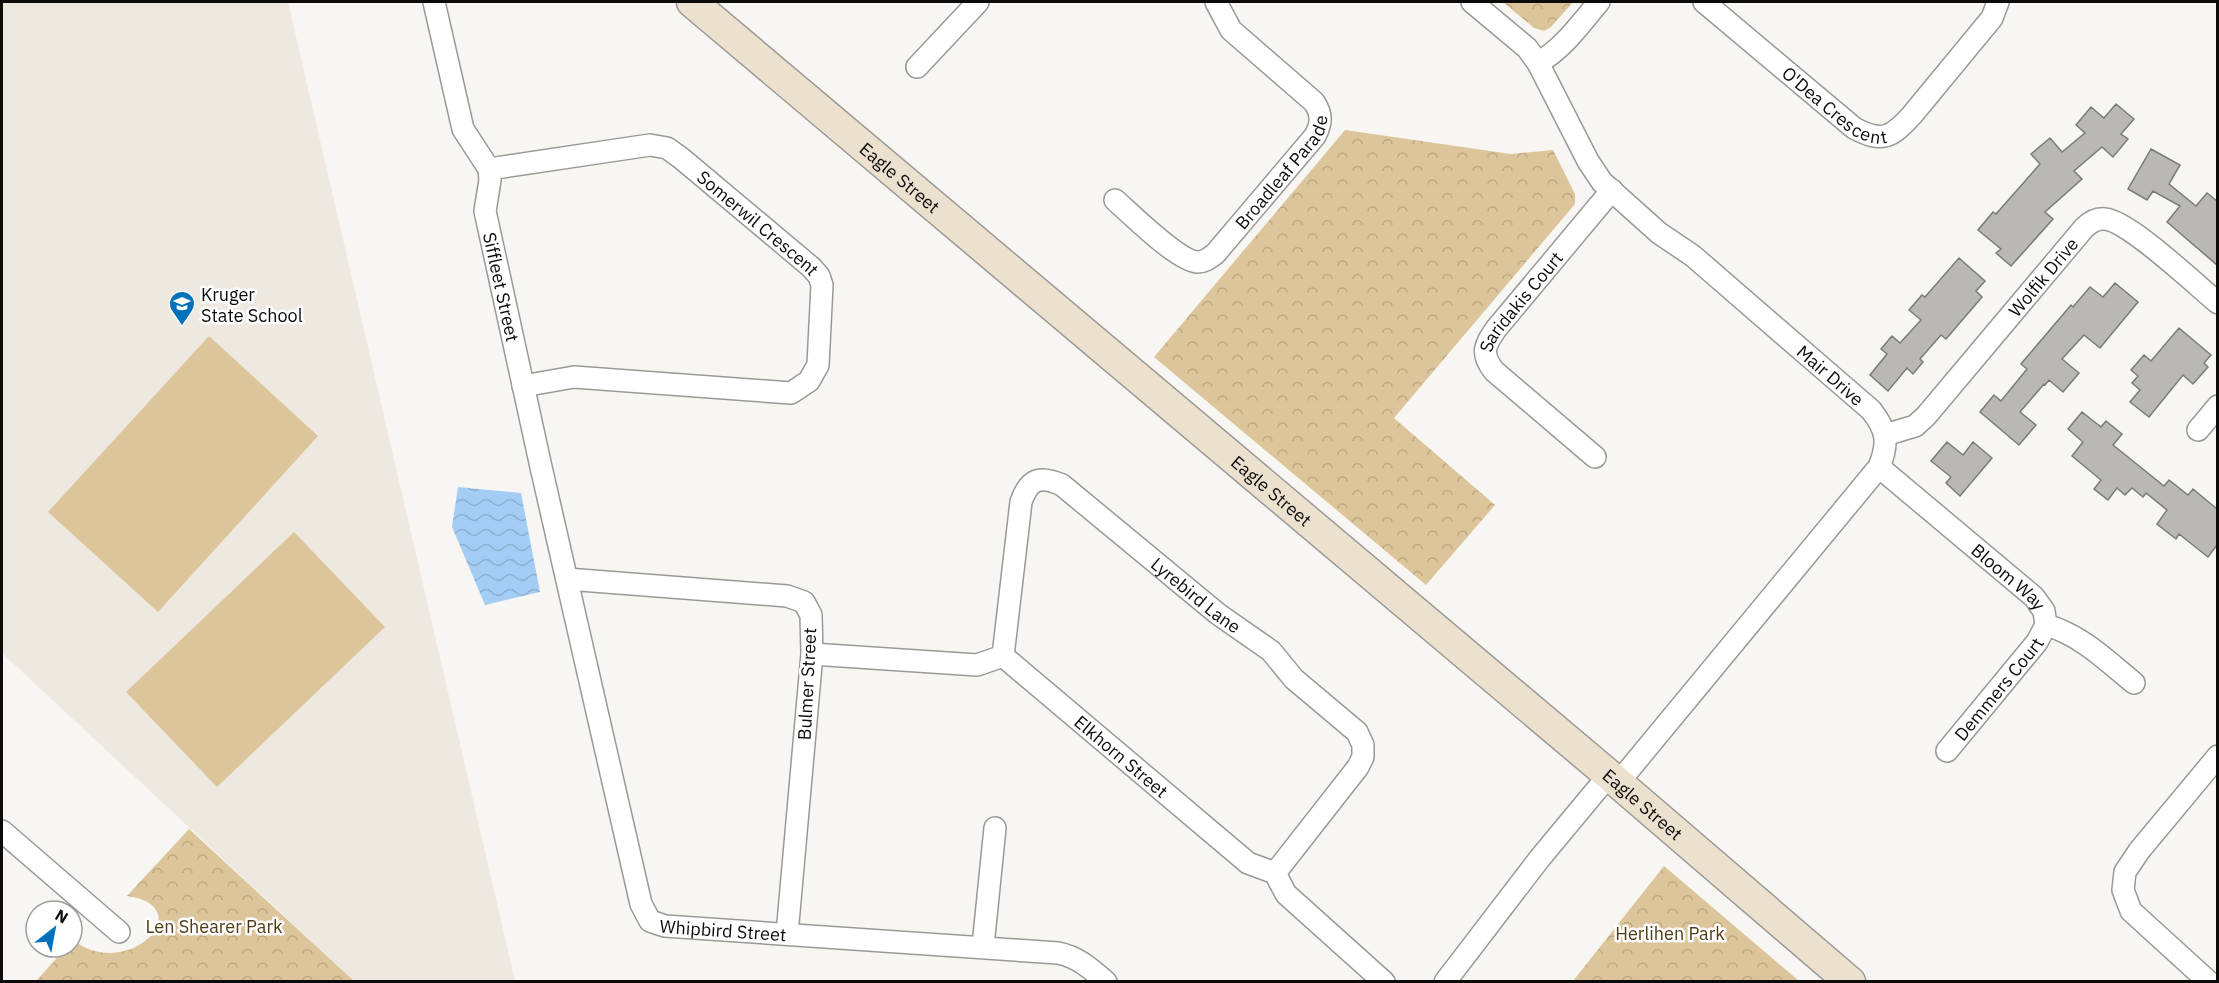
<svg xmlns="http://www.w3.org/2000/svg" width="2219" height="983" viewBox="0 0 2219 983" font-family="'IBM Plex Sans',sans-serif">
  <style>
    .built { fill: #eee9e0 }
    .green { fill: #dcc59a }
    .forest { fill: url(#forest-crowns) }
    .water { fill: url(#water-waves) }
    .building { fill: #b9b8b5; stroke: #7b7a77; stroke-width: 1.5 }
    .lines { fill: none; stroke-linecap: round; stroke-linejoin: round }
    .street-casing { stroke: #9a9996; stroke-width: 24 }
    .secondary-casing { stroke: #9a9996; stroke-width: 33 }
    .street { stroke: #fff; stroke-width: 21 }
    .secondary { stroke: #ebe1ce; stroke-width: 30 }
    .labels { text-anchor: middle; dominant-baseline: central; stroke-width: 5; stroke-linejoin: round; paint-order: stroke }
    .street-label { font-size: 18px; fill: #0c0b0a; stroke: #fff }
    .poi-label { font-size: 18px; fill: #0c0b0a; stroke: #fff; text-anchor: start }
    .park-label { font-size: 18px; fill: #4e3b14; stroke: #fff }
  </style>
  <defs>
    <pattern id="forest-crowns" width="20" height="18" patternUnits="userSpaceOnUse" patternTransform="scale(1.5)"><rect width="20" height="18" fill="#dcc59a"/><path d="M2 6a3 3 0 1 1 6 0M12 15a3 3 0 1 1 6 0" fill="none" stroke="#bca883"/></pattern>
    <pattern id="water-waves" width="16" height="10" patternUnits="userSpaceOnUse" patternTransform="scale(1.5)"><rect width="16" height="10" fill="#a4cdf5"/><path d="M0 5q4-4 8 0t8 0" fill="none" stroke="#8cafd1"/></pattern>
  </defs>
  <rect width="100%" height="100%" fill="#f7f6f2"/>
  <path class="built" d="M2 2H288L515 981H354L2 653Z"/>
  <path class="green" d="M209 336 318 436 158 612 48 512Z
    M294 532 385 627 217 787 126 692Z"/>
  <path class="forest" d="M1503 2H1573L1551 27 1544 31 1534 28Z
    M1345 130 1511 154 1553 150 1575 194V204L1394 418 1495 505 1426 585 1154 357Z
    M189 829 354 981H36L67 947H72L73 940C129 983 201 906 127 896Z
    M1664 866 1798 980V981H1573Z"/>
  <path class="water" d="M458 487 521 493 540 592 485 605 452 527Z"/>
  <path class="building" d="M2116 104 2134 119 2121 134 2128 139 2113 157 2102 147 2074 171 2082 179 2045 212 2053 219 2011 266 1996 253 2001 249 1978 230 1993 212 1996 214 2040 164 2031 154 2050 138 2062 152 2085 133 2076 125 2091 107 2104 118Z
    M2151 149 2180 165 2169 184 2196 206 2207 193 2217 201V265L2167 222 2180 206 2153 191 2147 200 2128 189Z
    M1959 258 1985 281 1976 291 1982 297 1946 339 1941 335 1920 359 1923 362 1913 374 1907 368 1888 391 1870 375 1887 354 1881 349 1892 336 1900 343 1921 320 1909 310 1922 295 1925 297Z
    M2115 283 2138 302 2100 348 2084 335 2062 359 2079 373 2063 392 2049 380 2045 385 2044 384 2020 412 2036 425 2019 445 1980 412 1994 395 2001 401 2027 369 2021 364 2071 305 2073 307 2090 287 2103 297Z
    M2179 328 2211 355 2204 363 2208 367 2193 384 2183 375 2149 417 2130 402 2140 390 2132 383 2138 376 2131 370 2144 355 2151 361Z
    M2082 412 2101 427 2106 421 2122 434 2113 445 2164 486 2169 480 2188 495 2193 489 2217 509V545L2208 557 2179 534 2176 539 2157 524 2167 510 2146 493 2143 497 2132 488 2125 495 2117 488 2108 500 2094 489 2101 480 2072 456 2083 442 2068 429Z
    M1947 442 1963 455 1973 442 1992 458 1960 496 1946 483 1951 477 1931 461Z"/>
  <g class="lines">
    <defs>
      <g id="street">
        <path id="s1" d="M434 2 463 129 489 169 490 180 485 211 541 467 641 904 650 921 665 926 1058 953C1078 957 1090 968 1106 982"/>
        <path id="s2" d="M1472 2 1527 48 1538 63 1588 161 1602 182 1659 233 1693 256 1871 410C1887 430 1889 443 1879 467L1618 783"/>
        <path id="s3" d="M1704 2 1854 128C1882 143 1891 138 1912 115L1992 18 1998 2"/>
        <path d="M1538 63C1564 48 1580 24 1599 2"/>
        <path d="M917 67 978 2"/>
        <path id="s4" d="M489 169 650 145 667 148 681 158 811 267 819 276 822 285 818 365 809 381 791 393 574 377 523 386"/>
        <path id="s5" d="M1115 200C1131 214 1179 262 1198 262 1205 262 1209 258 1215 254L1315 136C1322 123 1322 114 1314 102L1231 30 1216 2"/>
        <path d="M2198 430 2218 406"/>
        <path id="s6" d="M1885 435 1915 426 1926 416 2084 228C2090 222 2096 218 2105 219 2129 221 2195 284 2218 303"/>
        <path id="s7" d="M1595 457 1494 371C1480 353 1485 345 1496 329L1612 190"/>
        <path id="s8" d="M1879 467 2034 597 2044 611 2046 625C2081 635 2106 660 2134 683"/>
        <path d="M567 579 787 596 804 602 811 615 812 654 787 934"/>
        <path id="s9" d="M812 654 977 665 1003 656 1248 863 1275 873 1286 894 1384 982"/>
        <path id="s10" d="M1003 656 1021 502C1029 479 1039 475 1062 485L1218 614 1271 651 1294 679 1357 732 1363 745V757L1358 767 1275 873"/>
        <path id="s11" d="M1947 751 2037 642 2046 625"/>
        <path d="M2 831 119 932"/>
        <path d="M983 946 995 828"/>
        <path d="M1445 982 1540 858 1609 775"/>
        <path d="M2209 982 2131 911 2123 890 2125 872 2139 851 2218 756"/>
      </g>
      <g id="secondary">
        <path id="s12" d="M692 2 1609 775 1850 982"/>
      </g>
    </defs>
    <use href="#street" class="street-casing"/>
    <use href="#secondary" class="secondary-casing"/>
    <use href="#street" class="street"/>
    <use href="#secondary" class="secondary"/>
  </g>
  <defs>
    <symbol id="school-pin" viewBox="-11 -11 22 30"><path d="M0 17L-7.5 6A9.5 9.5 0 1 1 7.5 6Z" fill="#0071bb" stroke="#fff"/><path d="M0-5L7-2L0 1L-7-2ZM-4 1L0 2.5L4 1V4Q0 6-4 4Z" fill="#fff"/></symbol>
  </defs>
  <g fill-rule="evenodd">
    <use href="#school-pin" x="167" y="289" width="30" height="40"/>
  </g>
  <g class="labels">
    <g class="street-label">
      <text stroke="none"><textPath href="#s3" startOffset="168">O'Dea Crescent</textPath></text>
      <text stroke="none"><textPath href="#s5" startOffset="230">Broadleaf Parade</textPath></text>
      <text stroke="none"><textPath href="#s12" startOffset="272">Eagle Street</textPath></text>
      <text stroke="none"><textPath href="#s4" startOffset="298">Somerwil Crescent</textPath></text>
      <text stroke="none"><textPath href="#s6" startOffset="228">Wolfik Drive</textPath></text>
      <text stroke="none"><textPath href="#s1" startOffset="298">Siffleet Street</textPath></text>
      <text stroke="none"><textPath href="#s7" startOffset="216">Saridakis Court</textPath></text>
      <text stroke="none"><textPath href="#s2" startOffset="525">Mair Drive</textPath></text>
      <text stroke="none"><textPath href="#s12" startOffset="758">Eagle Street</textPath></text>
      <text stroke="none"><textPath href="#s8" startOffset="170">Bloom Way</textPath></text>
      <text stroke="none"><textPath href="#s10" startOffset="382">Lyrebird Lane</textPath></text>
      <text transform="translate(807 684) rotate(-87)">Bulmer Street</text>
      <text stroke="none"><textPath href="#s11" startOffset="81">Demmers Court</textPath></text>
      <text stroke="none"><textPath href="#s9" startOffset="348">Elkhorn Street</textPath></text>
      <text stroke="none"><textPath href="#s12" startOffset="1244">Eagle Street</textPath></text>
      <text stroke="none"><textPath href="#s1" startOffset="1024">Whipbird Street</textPath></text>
    </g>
    <g class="poi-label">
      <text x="201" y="294">Kruger<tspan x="201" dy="21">State School</tspan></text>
    </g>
    <g class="park-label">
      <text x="214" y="926">Len Shearer Park</text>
      <text x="1670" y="933">Herlihen Park</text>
    </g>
  </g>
  <rect width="2219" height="983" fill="none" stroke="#0c0b0a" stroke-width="6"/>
  <g transform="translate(54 929) rotate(31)"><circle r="28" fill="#ffffff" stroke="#9e9d9d" stroke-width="1.5"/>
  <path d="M0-4.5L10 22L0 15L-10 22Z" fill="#0071bb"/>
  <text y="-9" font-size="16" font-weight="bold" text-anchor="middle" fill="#0c0b0a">N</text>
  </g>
</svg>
